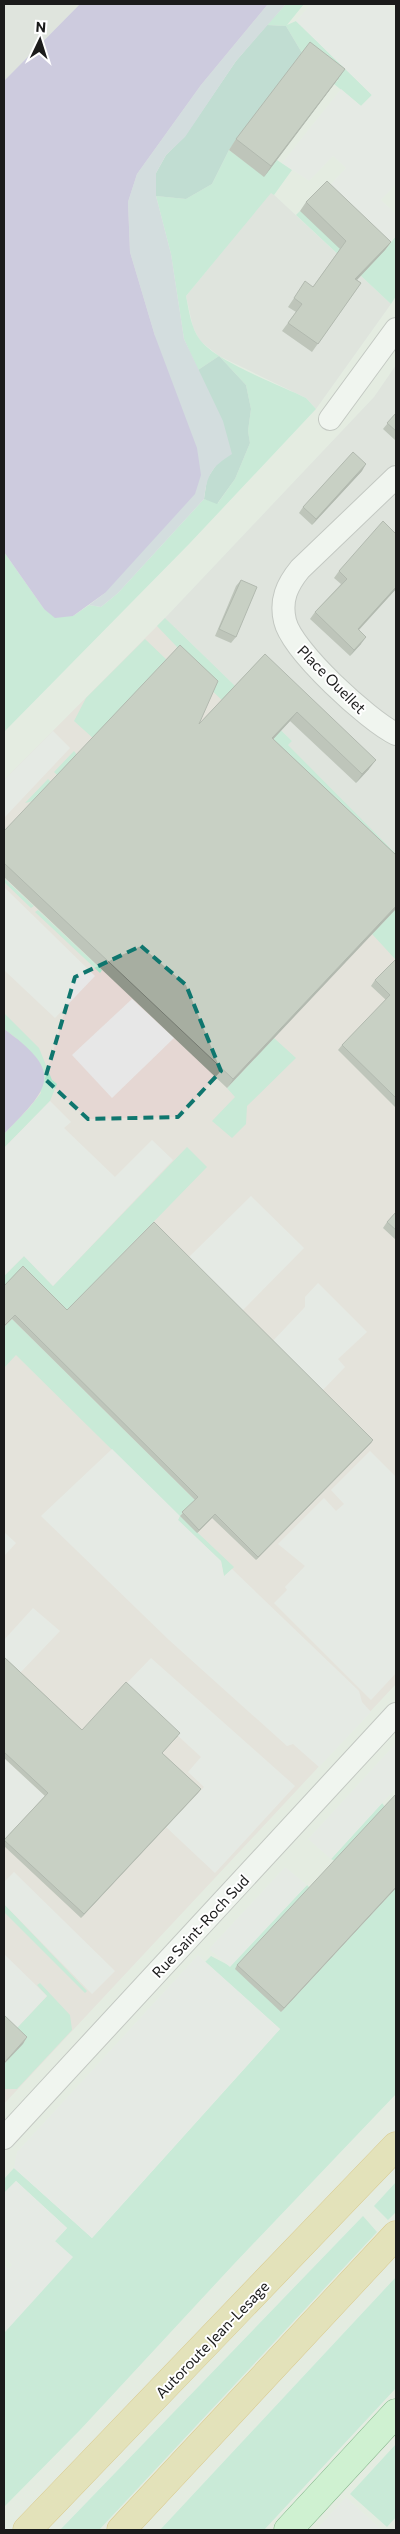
<svg xmlns="http://www.w3.org/2000/svg" width="400" height="2534" viewBox="0 0 400 2534" font-family="Commissioner,sans-serif">
  <style>
    .residential { fill: #d9d9d8 }
    .industrial { fill: #e5d7d3 }
    .grass { fill: #a8e6ca }
    .forest { fill: #97cabe }
    .wetland { fill: #becada }
    .parking { fill: #e7e7e7 }
    .water { fill: #b2a2d9 }
    .lines { fill: none; stroke-linecap: round; stroke-linejoin: round }
    .street-casing { stroke: #9c9c9c; stroke-width: 24 }
    .secondary-casing { stroke: #096c18; stroke-width: 29 }
    .highway-casing { stroke: #ce9e2a; stroke-width: 29 }
    .street { stroke: #fff; stroke-width: 22 }
    .secondary { stroke: #b5f6bc; stroke-width: 28 }
    .highway { stroke: #e2d68b; stroke-width: 28 }
    .wall { fill: #90968a }
    .shaded-wall { fill: #757a71 }
    .building { fill: #a7aea1; stroke: #757a71 }
    .marked { fill: none; stroke: #0f766e; stroke-width: 4; stroke-dasharray: 10 6; stroke-linejoin: round }
    .labels { text-anchor: middle; dominant-baseline: central; stroke-width: 4; stroke-linejoin: round; paint-order: stroke }
    .street-label { font-size: 15px; fill: #1b1b1b; stroke: #fff }
  </style>
  <rect width="100%" height="100%" fill="#e4ece1"/>
  <path class="residential" d="M4 4H80L4 81Z
    M271 192 391 304 316 409 306 398 219 356 200 341 193 327 186 296Z
    M396 365V463L299 558 276 625 279 639 292 656 369 730 384 742 396 746V854L287 745 292 741 165 618 374 397Z
    M396 488V723L385 717 308 643 294 616V602L305 577Z"/>
  <path class="industrial" d="M165 618 292 741 288 745 396 854V1684L4 2104V780Z"/>
  <path class="grass" d="M286 4H304L287 25 296 21 372 95 361 106 334 84 338 80 302 53 286 26 267 25Z
    M229 150 264 176 277 160 292 170 274 195 271 193 186 296C189 311 191 328 200 340 217 362 280 385 306 398L316 409 190 543 4 732V552L44 609 73 616 89 605 101 607 118 593 204 499 218 503 235 479 250 443 248 431 251 409 246 385 219 356 198 370 184 339 171 254 156 196 186 199 212 184Z
    M300 211 385 250 396 236V296L391 304 296 215Z
    M165 618 292 741 288 745 396 854V870L266 747 277 735 227 705 174 654 177 647 157 626Z
    M145 639 168 661 94 739 74 721 86 698Z
    M74 751 78 756 58 776 54 772Z
    M48 779 52 783 34 801 25 803Z
    M4 878 34 906 31 908 4 882Z
    M396 909V960L372 934Z
    M38 910 102 970 100 973 35 912Z
    M4 1013 39 1048 52 1080 57 1084 50 1101 4 1148V1134L29 1108 41 1093 16 1038 4 1029Z
    M274 1038 296 1058 247 1106 246 1124 232 1138 212 1121 235 1097 227 1088Z
    M187 1147 207 1167 64 1314 4 1287V1276L24 1256 53 1286Z
    M12 1319 195 1500 180 1516 234 1567 224 1577 221 1561 178 1520 179 1516 16 1355 4 1368V1327Z
    M382 1803 385 1807 335 1861 331 1859Z
    M307 1885 310 1888 281 2012 396 1888V2094L233 2265 80 2430 4 2507V2331L55 2241 67 2228 16 2181 4 2193V2179L14 2168 92 2238 280 2029 205 1962 211 1956 230 1966Z
    M4 1904 87 1991 85 1993 4 1912Z
    M40 1983 70 2015 72 2030 17 2089H4V2064L25 2041 15 2030 47 1996 37 1985Z
    M396 2182V2212L388 2220 374 2206Z
    M363 2216 377 2232 99 2530H60Z
    M396 2277V2388L264 2530H160Z
    M396 2444V2517L387 2527 350 2494Z"/>
  <path class="forest" d="M267 25 286 26 302 53 229 150 212 184 186 199 156 196V173L166 155 185 136 236 61Z
    M219 356 246 385 251 409 248 431 250 443 235 479 217 504 204 499 207 479 218 462 198 370Z"/>
  <path class="wetland" d="M268 4H286L236 61 185 137 166 155 156 173V196L171 254 184 339 223 421 232 454C211 467 207 475 204 499L118 593 101 607 89 605 105 593 155 336 130 252 128 202 137 174 201 85Z"/>
  <path class="parking" d="M311 4H386L396 13V184L381 200 396 214V236L389 244 329 186 346 168 333 156 309 181 282 163 341 89 361 106 372 95 296 21Z
    M53 731 70 748 4 818V780Z
    M4 887 95 976 55 1018 4 970Z
    M132 999 174 1038 112 1098 72 1055Z
    M50 1101 71 1122 64 1128 115 1177 152 1140 173 1160 53 1286 24 1256 4 1276V1148Z
    M251 1196 304 1248 240 1313 186 1260Z
    M318 1283 367 1332 338 1359 345 1367 320 1393 270 1344 305 1307V1297Z
    M112 1449 180 1516 178 1520 221 1561 224 1576 232 1569 359 1691 362 1702 371 1712 319 1767 293 1744 287 1746 169 1640 41 1516Z
    M370 1451 396 1477V1673L371 1700 274 1603 287 1590 285 1587 305 1566 278 1544 324 1498 336 1511 344 1504 331 1490Z
    M4 1532 16 1543 4 1556Z
    M33 1608 60 1631 18 1675 4 1663V1640Z
    M151 1658 295 1786 215 1873 166 1827 204 1787 188 1772 201 1757 124 1686Z
    M396 1743V1788L331 1859 308 1839Z
    M4 1758 45 1796 4 1841Z
    M285 1867 307 1885 230 1967 209 1949Z
    M14 1872 115 1971 92 1994 4 1904V1882Z
    M4 1954 47 1996 15 2030 4 2020Z
    M198 1955 280 2029 92 2238 14 2168 17 2152Z
    M16 2181 67 2228 55 2241 73 2257 5 2332 4 2265 9 2269 12 2265 4 2257V2226L8 2221 4 2217V2193Z
    M346 2497 382 2530H316Z"/>
  <path class="water" d="M80 4H268L201 85 137 174 128 202 130 252 155 336 197 448 201 475 195 494 105 593 73 616 55 618 44 609 4 552V81Z
    M4 1029C65 1073 50 1087 4 1134Z"/>
  <g class="lines">
    <defs>
      <path id="street" d="M330 419 396 329
        M396 477 300 569C287 585 280 600 285 621 292 651 369 721 396 734
        M4 2138 396 1714"/>
      <path id="secondary" d="M288 2530 396 2413"/>
      <path id="highway" d="M27 2530 396 2146
        M121 2530 396 2235"/>
    </defs>
    <use href="#street" class="street-casing"/>
    <use href="#secondary" class="secondary-casing"/>
    <use href="#highway" class="highway-casing"/>
    <use href="#street" class="street"/>
    <use href="#secondary" class="secondary"/>
    <use href="#highway" class="highway"/>
  </g>
  <path class="wall" d="M338 79 264 177 229 150 236 139Z
    M306 202 391 242 385 250 357 280 361 283 312 352 282 331 296 312 288 307 294 298 313 287 340 249 300 211Z
    M396 413V439L395 440 383 429Z
    M362 471 312 525 299 513 303 507Z
    M396 534V589L359 630 361 644 350 656 310 619 315 612 341 584 334 578 339 571Z
    M241 580 236 637 231 643 215 636 236 586Z
    M265 654 369 769 356 783 290 721 273 739 396 855 227 1088 4 877V831L199 724Z
    M396 959V1108L338 1050 342 1045 386 1000 371 986 375 980Z
    M396 1212V1240L383 1228 387 1222Z
    M4 1286 67 1310 373 1440 371 1443 256 1560 212 1518 197 1533 180 1516 195 1500 12 1319 4 1327Z
    M4 1657 82 1730 178 1736 162 1753 201 1789 81 1918 4 1846V1840L45 1796 4 1758Z
    M396 1888 281 2012 235 1969 237 1965Z"/>
  <path class="shaded-wall" d="M345 69 338 79 264 177 271 166Z
    M391 242 385 250 350 287 355 279Z
    M366 464 362 471 312 525 316 519Z
    M396 587V589L353 636 358 629Z
    M366 637 361 644 350 656 354 650Z
    M297 712 290 721 266 747 272 738Z
    M376 760 369 769 356 783 362 774Z
    M396 906V909L227 1088 233 1079Z
    M373 1440 371 1443 256 1560 258 1557Z
    M215 1514 212 1518 197 1533 199 1530Z
    M201 1789 198 1793 81 1918 84 1914Z
    M396 1887V1888L281 2012 284 2008Z
    M27 2037 23 2044 4 2064V2063Z"/>
  <path class="building" d="M310 42 345 69 271 166 236 139Z
    M327 181 391 242 355 279 361 283 318 344 288 323 302 304 294 298 305 281 313 287 346 241 306 202Z
    M396 413V431L387 423Z
    M353 452 366 464 316 519 303 507Z
    M383 521 396 534V587L358 629 366 637 354 650 315 612 347 579 339 571Z
    M241 580 257 587 236 637 219 629Z
    M180 645 218 681 199 724 265 654 376 760 362 774 297 712 272 738 396 855V906L233 1079 4 863V831Z
    M396 959V1098L342 1045 390 995 375 980Z
    M396 1212V1230L387 1222Z
    M154 1222 373 1440 258 1557 215 1514 199 1530 182 1512 198 1497 15 1315 4 1326V1286L23 1266 67 1310Z
    M4 1657 82 1730 126 1682 180 1733 162 1753 201 1789 84 1914 4 1840 48 1793 4 1752Z
    M396 1794V1887L284 2008 237 1965Z
    M4 2015 27 2037 4 2063Z"/>
  <path d="M0 0H400V2534H0ZM141 946 186 985 221 1071 178 1117 88 1119 45 1079 75 977Z" fill="#e4ece1" fill-opacity=".55" fill-rule="evenodd"/>
  <path class="marked" d="M141 946 186 985 221 1071 178 1117 88 1119 45 1079 75 977Z"/>
  <g class="labels">
    <g class="street-label">
      <text transform="translate(332 679) rotate(45)">Place Ouellet</text>
      <text transform="translate(200 1926) rotate(-47)">Rue Saint-Roch Sud</text>
      <text transform="translate(212 2339) rotate(-46)">Autoroute Jean-Lesage</text>
    </g>
  </g>
  <rect width="400" height="2534" fill="none" stroke="#1b1b1b" stroke-width="10"/>
  <g transform="translate(40 40) rotate(4)" stroke="#ffffff" stroke-width="4" paint-order="stroke">
  <path d="M0-4L9 19L0 12L-9 19Z" fill="#1b1b1b"/>
  <text y="-8" font-size="14" font-weight="bold" text-anchor="middle" fill="#1b1b1b">N</text>
  </g>
</svg>
